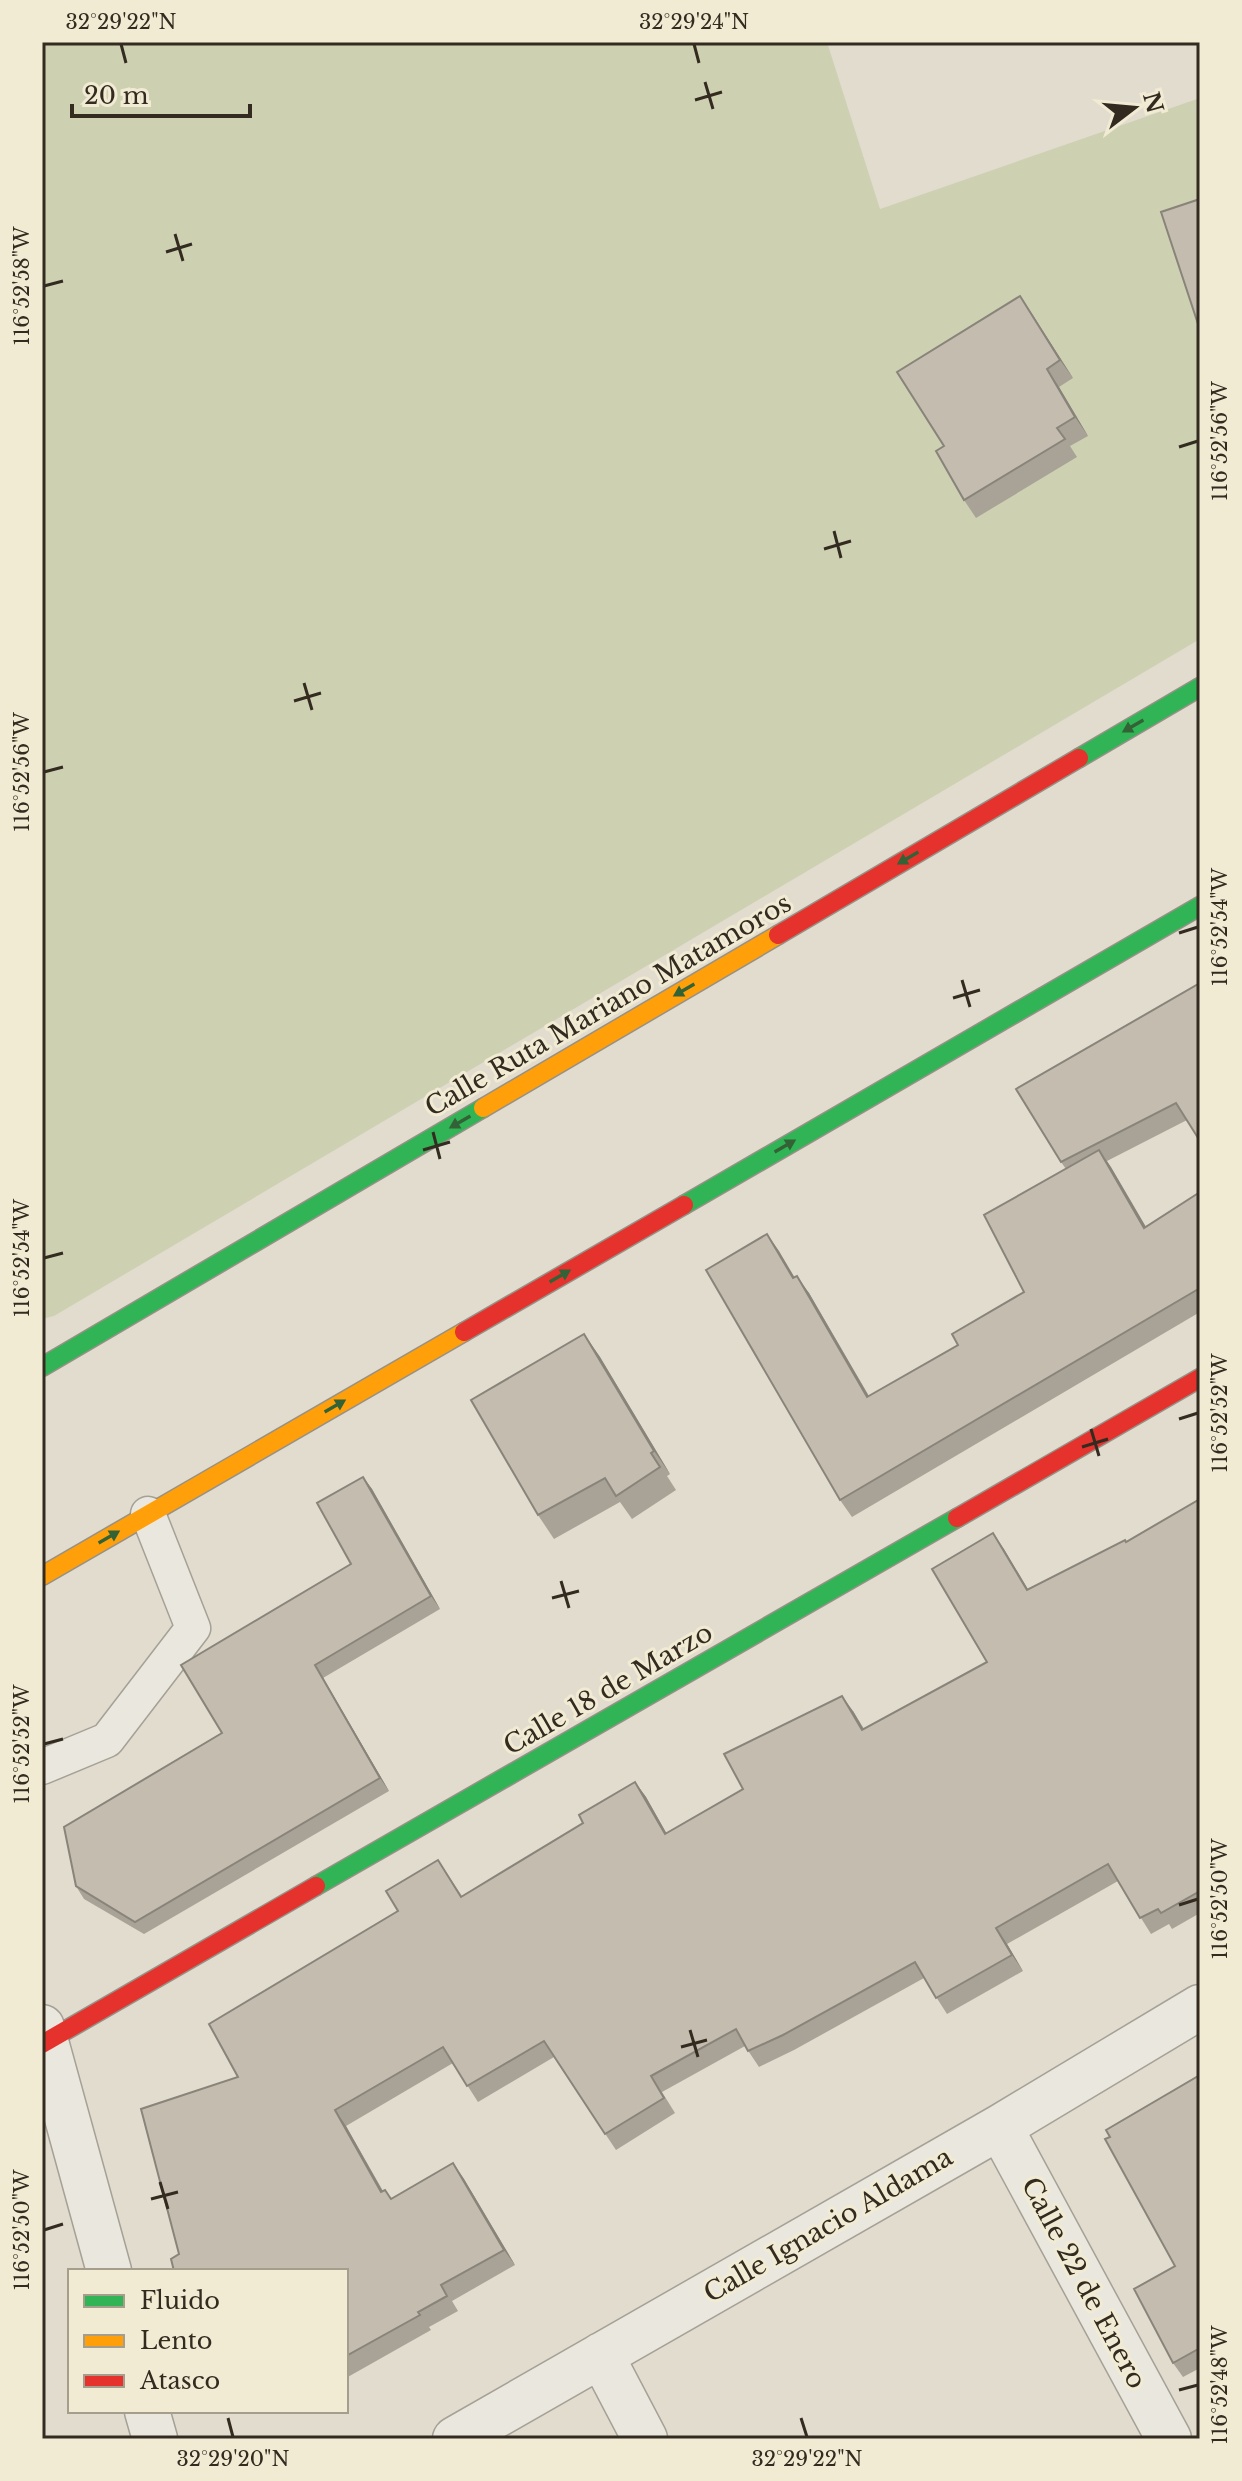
<svg xmlns="http://www.w3.org/2000/svg" width="1242" height="2481" viewBox="0 0 1242 2481" font-family="'Libre Baskerville',serif">
  <style>
    .green { fill: #ced0b2 }
    .lines { fill: none; stroke-linecap: round; stroke-linejoin: round }
    .lane-casing { stroke: #a6a197; stroke-width: 37 }
    .street-casing { stroke: #a6a197; stroke-width: 47 }
    .fast-casing { stroke: #969186; stroke-width: 21 }
    .slow-casing { stroke: #969186; stroke-width: 21 }
    .jam-casing { stroke: #969186; stroke-width: 21 }
    .lane { stroke: #eae7de; stroke-width: 34 }
    .street { stroke: #eae7de; stroke-width: 44 }
    .fast { stroke: #30b455; stroke-width: 18 }
    .slow { stroke: #ff9f0a; stroke-width: 18 }
    .jam { stroke: #e5322d; stroke-width: 18 }
    .wall { fill: #a9a296 }
    .shaded-wall { fill: #89847a }
    .building { fill: #c4bcaf; stroke: #89847a; stroke-width: 2 }
    .oneway { fill: #326235 }
    .ticks { fill: none; stroke: #342b20; stroke-width: 3 }
    .labels { text-anchor: middle; dominant-baseline: central; stroke-width: 6; stroke-linejoin: round; paint-order: stroke }
    .street-label { font-size: 26px; fill: #342b20; stroke: #f1ebd4 }
    .neatline { fill: none; stroke: #342b20; stroke-width: 3 }
    .ticks-label { font-size: 20px; text-anchor: middle; fill: #342b20 }
  </style>
  <rect width="100%" height="100%" fill="#e1dcce"/>
  <path class="green" d="M42 42H827L880 209 1200 98V639L54 1316 42 1319Z"/>
  <g class="lines">
    <defs>
      <path id="lane" d="M42 1767 107 1740 193 1628 148 1514"/>
      <path id="street" d="M42 2027 109 2271
        M1000 2127 1169 2439
        M601 2355 645 2439
        M147 2411 155 2439
        M455 2439 1000 2127 1200 2007"/>
      <path id="fast" d="M1079 758 1200 687
        M684 1205 1200 906
        M42 1367 483 1108
        M316 1886 957 1518"/>
      <path id="slow" d="M483 1108 778 935
        M42 1576 464 1332"/>
      <path id="jam" d="M778 935 1079 758
        M464 1332 684 1205
        M957 1518 1200 1378
        M42 2044 316 1886"/>
    </defs>
    <use href="#lane" class="lane-casing"/>
    <use href="#street" class="street-casing"/>
    <use href="#fast" class="fast-casing"/>
    <use href="#slow" class="slow-casing"/>
    <use href="#jam" class="jam-casing"/>
    <use href="#lane" class="lane"/>
    <use href="#street" class="street"/>
    <use href="#fast" class="fast"/>
    <use href="#slow" class="slow"/>
    <use href="#jam" class="jam"/>
  </g>
  <path class="wall" d="M1032 314 1073 378 1059 387 1088 436 1070 446 1077 457 976 518 964 500 944 446Z
    M1200 983 1187 1120 1107 1161 1145 1227 1200 1192V1312L852 1517 840 1500 767 1234 794 1277 809 1293 869 1396 958 1345 1024 1292 1066 1169 1061 1162Z
    M584 1334 600 1357 670 1474 667 1476 676 1490 632 1519 620 1502 554 1539 538 1515Z
    M363 1477 372 1489 440 1609 323 1678 389 1791 144 1934 84 1899 76 1886 222 1733 351 1564Z
    M1200 1499V1913L1172 1929 1169 1924 1151 1934 1118 1881 1007 1944 1023 1971 947 2014 924 1978 794 2050 759 2067 745 2046 662 2092 675 2113 616 2150 554 2057 478 2102 453 2063 346 2126 383 2191 391 2199 453 2163 464 2179 515 2265 452 2301 458 2311 429 2327 431 2330 346 2378V2271L179 2254 238 2077 398 1911 438 1860 462 1896 583 1823 635 1782 646 1797 666 1833 743 1789 853 1711 864 1729 987 1662 993 1533 1028 1590 1126 1542Z
    M1200 2075V2368L1183 2377 1173 2363 1175 2266 1110 2137Z"/>
  <path class="shaded-wall" d="M1020 296 1032 314 1073 378 1060 360Z
    M1047 369 1059 387 1088 436 1075 417Z
    M1099 1150 1111 1167 1156 1244 1144 1228Z
    M767 1234 779 1251 805 1295 793 1278Z
    M797 1276 809 1293 879 1414 867 1397Z
    M584 1334 600 1357 670 1474 654 1451Z
    M363 1477 372 1489 440 1609 431 1596Z
    M993 1533 1004 1549 1038 1606 1027 1590Z
    M315 1665 323 1678 389 1791 380 1778Z
    M842 1696 853 1711 873 1745 862 1730Z
    M635 1782 646 1797 676 1850 665 1834Z
    M996 1928 1007 1944 1023 1971 1012 1955Z
    M335 2110 346 2126 392 2208 381 2192Z
    M453 2163 464 2179 515 2265 504 2250Z"/>
  <path class="building" d="M1200 199V330L1161 212Z
    M1020 296 1060 360 1047 369 1075 417 1057 428 1065 439 964 500 936 451 944 446 897 372Z
    M1200 983V1141L1176 1103 1061 1162 1016 1089Z
    M1099 1150 1144 1228 1200 1192V1288L840 1500 706 1270 767 1234 793 1278 797 1276 867 1397 958 1345 952 1334 1024 1292 984 1215Z
    M584 1334 654 1451 651 1453 660 1467 616 1496 605 1478 538 1515 471 1400Z
    M363 1477 431 1596 315 1665 380 1778 135 1922 76 1886 64 1827 222 1733 181 1665 351 1564 317 1503Z
    M1200 1499V1891L1161 1913 1158 1909 1140 1918 1108 1864 996 1928 1012 1955 936 1998 915 1962 783 2035 748 2051 736 2029 651 2076 664 2098 605 2134 544 2041 467 2086 443 2047 335 2110 381 2192 385 2190 391 2199 453 2163 504 2250 441 2285 447 2296 418 2312 420 2315 346 2356V2271H174L171 2259 179 2254 141 2109 238 2077 209 2024 398 1911 386 1891 438 1860 461 1897 583 1823 579 1815 635 1782 665 1834 743 1789 724 1754 842 1696 862 1730 987 1662 932 1569 993 1533 1027 1590 1125 1540 1126 1542Z
    M1200 2075V2348L1173 2363 1134 2289 1175 2266 1105 2139 1110 2137 1106 2130Z"/>
  <defs><path id="oneway-solid" d="M-6-.8H1V-3.2L6.5 0L1 3.2V.8H-6Z" transform="scale(2)"/></defs>
  <g class="oneway">
    <use href="#oneway-solid" transform="translate(1133 726) rotate(150)"/>
    <use href="#oneway-solid" transform="translate(908 858) rotate(150)"/>
    <use href="#oneway-solid" transform="translate(684 990) rotate(150)"/>
    <use href="#oneway-solid" transform="translate(460 1122) rotate(150)"/>
    <use href="#oneway-solid" transform="translate(785 1146) rotate(-30)"/>
    <use href="#oneway-solid" transform="translate(560 1276) rotate(-30)"/>
    <use href="#oneway-solid" transform="translate(335 1406) rotate(-30)"/>
    <use href="#oneway-solid" transform="translate(109 1537) rotate(-30)"/>
  </g>
  <path class="ticks" d="M121 44 126 63M694 44 699 63M705 82 713 109M695 100 722 92M175 234 183 261M166 252 192 244M44 286 63 281M1179 447 1198 441M834 531 841 558M824 549 851 541M304 683 312 710M294 701 321 693M44 772 63 767M1179 933 1198 927M962 980 970 1007M953 998 980 990M433 1132 440 1159M423 1150 450 1142M44 1258 63 1253M1179 1419 1198 1413M1091 1429 1099 1456M1082 1447 1108 1439M561 1581 569 1608M552 1598 579 1591M44 1744 63 1739M1179 1905 1198 1899M690 2030 698 2057M681 2047 707 2040M160 2182 168 2209M151 2199 178 2192M44 2230 63 2224M1179 2390 1198 2385M228 2418 233 2437M801 2418 807 2437"/>
  <g class="labels">
    <g class="street-label">
      <text transform="translate(608 1005) rotate(-30)">Calle Ruta Mariano Matamoros</text>
      <text transform="translate(608 1689) rotate(-30)">Calle 18 de Marzo</text>
      <text transform="translate(828 2225) rotate(-30)">Calle Ignacio Aldama</text>
      <text transform="translate(1084 2283) rotate(62)">Calle 22 de Enero</text>
    </g>
  </g>
  <rect width="1242" height="2481" fill="none" stroke="#f1ebd4" stroke-width="88"/>
  <rect x="68" y="2269" width="280" height="144" fill="#f1ebd4" stroke="#a59e8c" stroke-width="2"/>
  <rect x="84" y="2295" width="40" height="12" fill="#30b455" stroke="#a59e8c" stroke-width="2"/>
  <text x="140" y="2309" font-size="24" fill="#342b20">Fluido</text>
  <rect x="84" y="2335" width="40" height="12" fill="#ff9f0a" stroke="#a59e8c" stroke-width="2"/>
  <text x="140" y="2349" font-size="24" fill="#342b20">Lento</text>
  <rect x="84" y="2375" width="40" height="12" fill="#e5322d" stroke="#a59e8c" stroke-width="2"/>
  <text x="140" y="2389" font-size="24" fill="#342b20">Atasco</text>
  <g transform="translate(1134 108) rotate(74)" stroke="#f1ebd4" stroke-width="6" paint-order="stroke">
  <path d="M0-6L14 30L0 20L-14 30Z" fill="#342b20"/>
  <text y="-12" font-size="22" font-weight="bold" text-anchor="middle" fill="#342b20">N</text>
  </g>
  <path d="M72 104v12h178v-12" fill="none" stroke="#342b20" stroke-width="4"/>
  <text x="84" y="104" font-size="24" fill="#342b20" stroke="#f1ebd4" stroke-width="6" paint-order="stroke">20 m</text>
  <rect x="44" y="44" width="1154" height="2393" class="neatline"/>
  <g class="ticks-label">
    <text x="121" y="29">32°29'22"N</text>
    <text x="694" y="29">32°29'24"N</text>
    <text transform="translate(22 286) rotate(-90)" y="7">116°52'58"W</text>
    <text transform="translate(1220 441) rotate(-90)" y="7">116°52'56"W</text>
    <text transform="translate(22 772) rotate(-90)" y="7">116°52'56"W</text>
    <text transform="translate(1220 927) rotate(-90)" y="7">116°52'54"W</text>
    <text transform="translate(22 1258) rotate(-90)" y="7">116°52'54"W</text>
    <text transform="translate(1220 1413) rotate(-90)" y="7">116°52'52"W</text>
    <text transform="translate(22 1744) rotate(-90)" y="7">116°52'52"W</text>
    <text transform="translate(1220 1899) rotate(-90)" y="7">116°52'50"W</text>
    <text transform="translate(22 2230) rotate(-90)" y="7">116°52'50"W</text>
    <text transform="translate(1220 2385) rotate(-90)" y="7">116°52'48"W</text>
    <text x="233" y="2466">32°29'20"N</text>
    <text x="807" y="2466">32°29'22"N</text>
  </g>
</svg>
